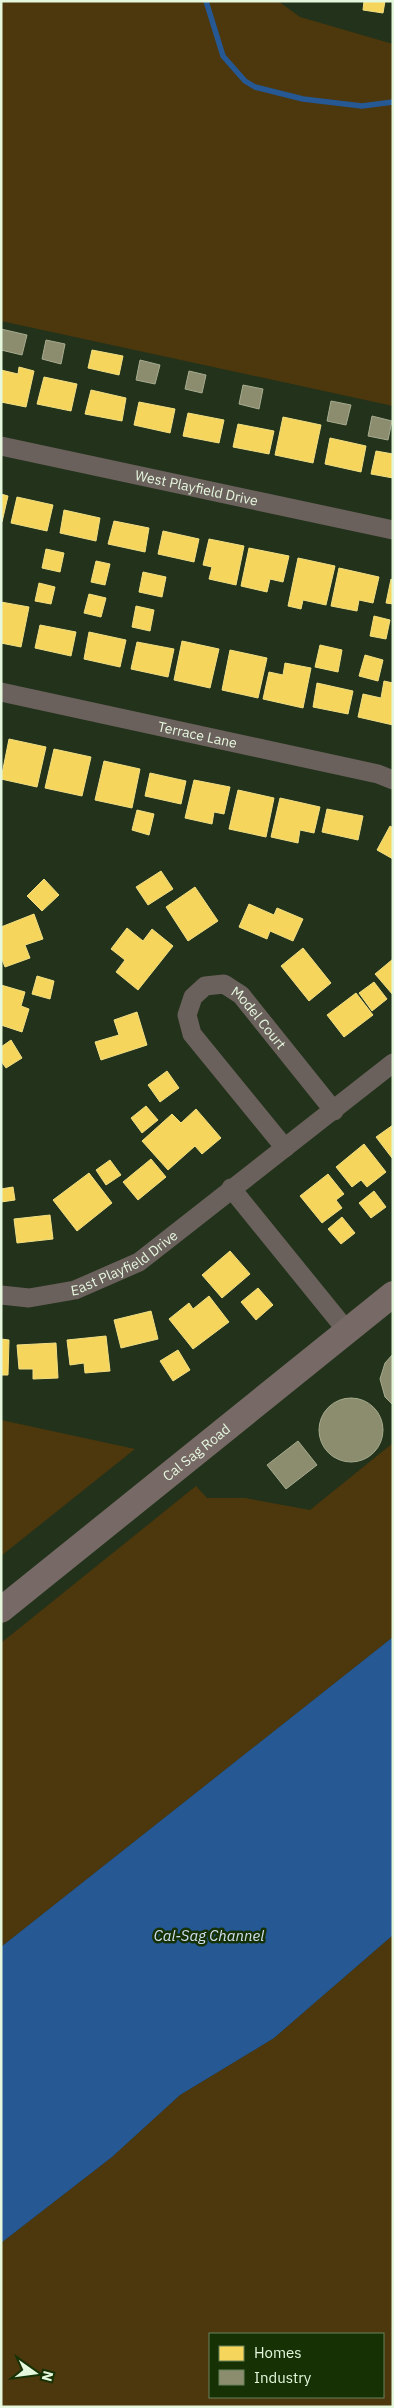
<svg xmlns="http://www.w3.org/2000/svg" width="394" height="2408" viewBox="0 0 394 2408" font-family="'IBM Plex Sans',sans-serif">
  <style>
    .green { fill: #4d370d; fill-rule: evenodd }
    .water { fill: #265894 }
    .homes { fill: #f6d55c; stroke: #f1df83 }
    .industry { fill: #8c8c6e; stroke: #a7ac8f }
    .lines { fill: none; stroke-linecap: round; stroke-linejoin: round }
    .stream { stroke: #265894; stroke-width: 5.5 }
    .street { stroke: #6a605c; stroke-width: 19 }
    .secondary { stroke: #766966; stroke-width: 26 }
    .labels { text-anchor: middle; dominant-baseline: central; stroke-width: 5; stroke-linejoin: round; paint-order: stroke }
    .street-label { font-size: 14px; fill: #e5f7dd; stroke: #163205 }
    .water-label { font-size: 15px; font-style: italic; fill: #d2e0f3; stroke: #163205 }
  </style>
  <rect width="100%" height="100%" fill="#23321a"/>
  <path class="green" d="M1 1H278L300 17 393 44V406L1 321Z
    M1 1420 135 1449 1 1556Z
    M393 1443V1637L1 1947V1643L196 1486 207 1498H245L310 1510Z
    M393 1935V2407H1V2243L112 2157 180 2095 274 2038ZM210 2334H383V2397H210Z"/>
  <path class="water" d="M393 1637V1935L274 2038 180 2095 112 2157 1 2243V1947Z"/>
  <path class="homes" d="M364 1H385L383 13 363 10Z
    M92 350 123 356 119 375 88 368Z
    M19 367 34 371 26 407 1 402V370L18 374Z
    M44 377 77 384 71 411 37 404Z
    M91 390 126 398 122 421 85 414Z
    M139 402 175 409 170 433 134 425Z
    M188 413 224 420 219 443 183 436Z
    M283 417 321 425 313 463 275 455Z
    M238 424 274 431 269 454 233 447Z
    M330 438 366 446 361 472 325 464Z
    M376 451 393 454V478L371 474Z
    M1 494 8 496 2 522H1Z
    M17 497 53 505 47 531 11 523Z
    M64 510 100 518 96 541 60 533Z
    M114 521 149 528 145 552 108 544Z
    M163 531 199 539 194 562 158 554Z
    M209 539 244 546 236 585 209 579 212 567 203 565Z
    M249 548 289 556 283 582 270 579 267 592 241 586Z
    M46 549 64 553 60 572 42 568Z
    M298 558 335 566 326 605 303 600 301 609 288 606Z
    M96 561 110 564 105 585 91 582Z
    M339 568 379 577 373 603 359 600 357 611 331 606Z
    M143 572 166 577 162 597 139 592Z
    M391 579 393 580V604L386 603Z
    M39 583 55 587 51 604 35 601Z
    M89 594 106 598 101 617 84 613Z
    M1 602 29 607 21 647 1 643Z
    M136 606 154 610 150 631 132 627Z
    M374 616 390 620 386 639 370 636Z
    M40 625 76 632 71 656 35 648Z
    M89 632 126 640 120 667 84 659Z
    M182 641 219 649 210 688 174 680Z
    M137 642 174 649 168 677 131 669Z
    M320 645 342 650 338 672 315 667Z
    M230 650 267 658 258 698 222 690Z
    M365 655 383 660 378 681 359 676Z
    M285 663 311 668 303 708 263 699 269 672 283 675Z
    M384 681 393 683V725L358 717 363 694 381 698Z
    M317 683 353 691 348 714 313 707Z
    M9 739 46 747 37 787 1 779Z
    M54 749 91 757 82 796 45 788Z
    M104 761 140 769 132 808 95 800Z
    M150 773 186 781 181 804 145 796Z
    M194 780 230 787 224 814 214 812 212 824 185 818Z
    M238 790 274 798 266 837 229 829Z
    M280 798 320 807 314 833 300 830 298 843 271 837Z
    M327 809 363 816 358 840 322 832Z
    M137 810 154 814 149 835 132 830Z
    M390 826 393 828V859L377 850Z
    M161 871 173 889 148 905 136 887Z
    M44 879 59 895 42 911 27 896Z
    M195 887 218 921 188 941 166 907Z
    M249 904 274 915 277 908 303 919 293 941 270 931 267 939 239 927Z
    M34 914 43 939 25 945 30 958 5 967 1 957V927Z
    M127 928 143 941 152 929 173 946 138 990 116 972 125 960 111 949Z
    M303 948 331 983 309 1001 281 966Z
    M393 959V995L375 974Z
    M37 976 54 981 50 999 32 994Z
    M374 982 387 999 372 1011 359 993Z
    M1 985 25 992 21 1006 29 1009 22 1032 1 1025Z
    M356 993 373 1015 344 1037 327 1015Z
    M137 1012 147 1045 101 1060 95 1042 119 1035 114 1020Z
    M11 1040 22 1058 6 1068 1 1061V1047Z
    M167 1071 179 1088 160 1102 148 1085Z
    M146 1106 158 1120 142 1133 131 1118Z
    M196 1109 221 1138 202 1154 195 1146 168 1170 142 1141 172 1114 181 1123Z
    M393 1125V1158H392L376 1137Z
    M364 1144 386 1172 367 1187 361 1180 352 1187 336 1167Z
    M151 1159 166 1177 138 1200 123 1182Z
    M110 1160 121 1175 106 1185 96 1170Z
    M89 1173 112 1203 77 1231 53 1200Z
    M328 1174 344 1194 336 1200 342 1208 322 1223 300 1196Z
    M13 1187 15 1200 1 1202V1189Z
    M374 1191 386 1207 371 1218 359 1203Z
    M50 1215 53 1239 17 1243 14 1219Z
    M342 1217 355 1233 341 1244 328 1229Z
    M230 1251 250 1274 222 1298 202 1275Z
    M258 1288 273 1305 256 1320 241 1302Z
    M209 1296 229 1322 193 1349 169 1319 189 1303 193 1309Z
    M151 1311 158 1339 121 1348 114 1320Z
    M106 1336 110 1371 85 1373 84 1363 70 1365 67 1340Z
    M1 1339 9 1340 8 1375H1Z
    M56 1343 58 1378 33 1379V1369H19L17 1345Z
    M178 1350 190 1370 173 1381 160 1361Z"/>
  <path class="industry" d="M1 329 27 335 22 355 1 350Z
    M46 340 65 344 61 364 42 359Z
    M140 360 160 365 155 384 136 380Z
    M189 371 206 375 202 393 185 389Z
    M243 385 263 389 259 409 239 404Z
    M331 401 351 405 346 425 327 421Z
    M372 416 392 421 388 440 368 436Z
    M393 1354V1405L385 1397 380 1379 385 1363Z
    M319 1430a32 32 0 1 1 64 0a32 32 0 1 1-64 0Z
    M298 1441 317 1465 286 1489 267 1465Z"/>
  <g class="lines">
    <path class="stream" d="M206 1 223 56 245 81 255 87 303 99 362 106 393 102"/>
    <g class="street">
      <path id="s1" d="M1 446 393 530"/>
      <path id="s2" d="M1 692 378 774 393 780"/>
      <path id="s3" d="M285 1148 192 1034 187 1015 193 997 205 986 224 984 241 995 334 1111"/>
      <path d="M231 1188 347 1331"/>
      <path id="s4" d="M1 1295 29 1298 75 1290 139 1262 393 1063"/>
    </g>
    <path class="secondary" id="s5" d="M1 1610 393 1294"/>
  </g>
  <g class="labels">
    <g class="street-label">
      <text stroke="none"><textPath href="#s1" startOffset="200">West Playfield Drive</textPath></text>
      <text stroke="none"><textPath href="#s2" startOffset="201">Terrace Lane</textPath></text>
      <text stroke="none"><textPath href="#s3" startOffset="270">Model Court</textPath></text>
      <text stroke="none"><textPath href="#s4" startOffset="131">East Playfield Drive</textPath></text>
      <text stroke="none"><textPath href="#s5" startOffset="251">Cal Sag Road</textPath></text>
    </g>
    <g class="water-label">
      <text x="209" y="1935">Cal-Sag Channel</text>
    </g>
  </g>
  <rect width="394" height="2408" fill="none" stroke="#e5f7dd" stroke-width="5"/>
  <rect x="209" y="2333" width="175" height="65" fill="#163205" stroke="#69815b"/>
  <rect x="219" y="2346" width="25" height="15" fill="#f6d55c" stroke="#69815b"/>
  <text x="254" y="2358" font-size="15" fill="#e5f7dd">Homes</text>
  <rect x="219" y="2370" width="25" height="15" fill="#8c8c6e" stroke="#69815b"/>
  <text x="254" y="2383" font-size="15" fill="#e5f7dd">Industry</text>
  <g transform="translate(35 2373) rotate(104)" stroke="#163205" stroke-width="4" paint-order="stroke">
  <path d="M0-4L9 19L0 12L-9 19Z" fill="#e5f7dd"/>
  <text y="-8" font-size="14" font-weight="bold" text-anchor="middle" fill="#e5f7dd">N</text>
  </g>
</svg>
